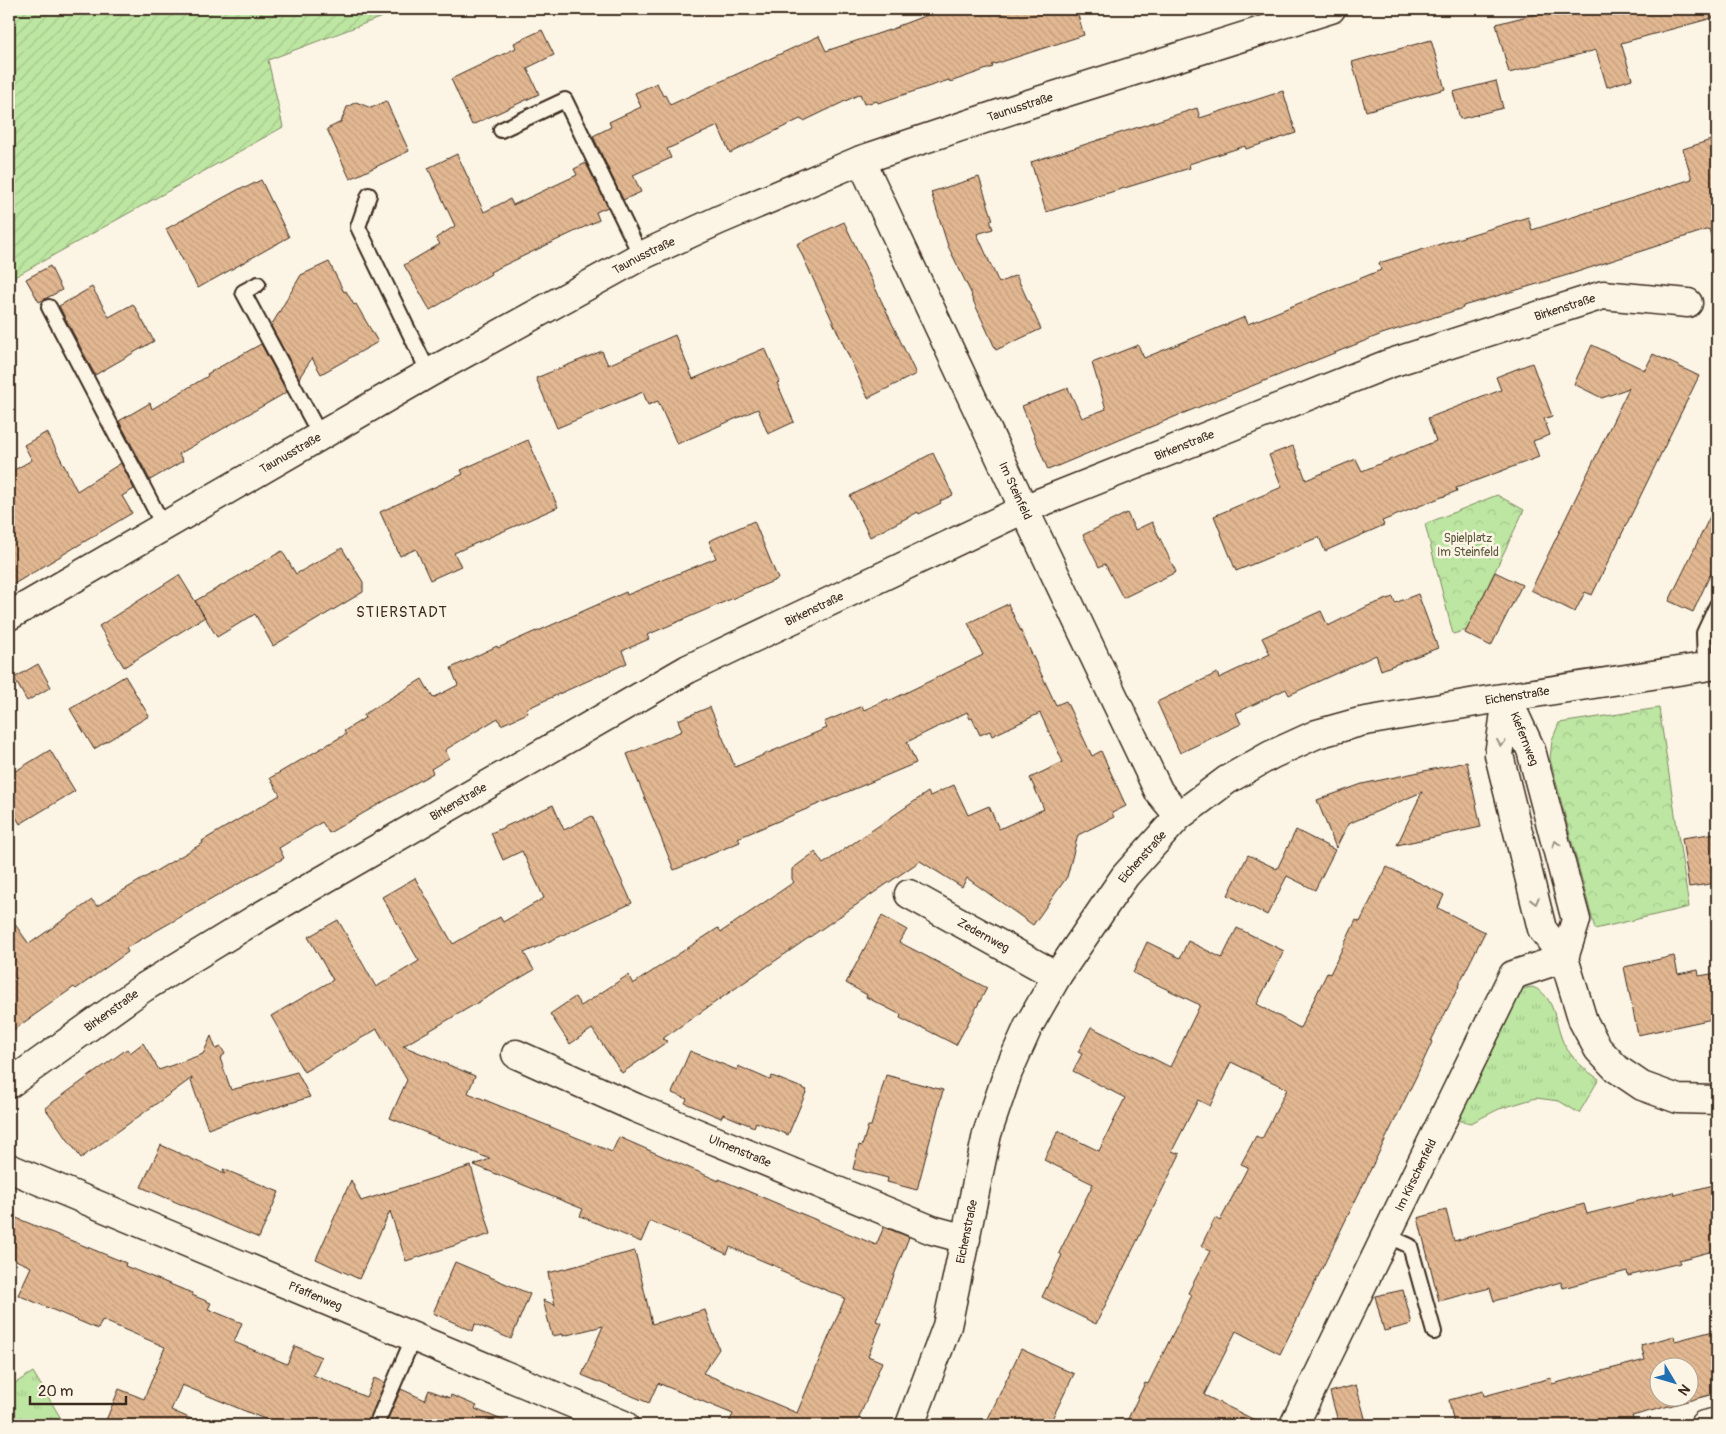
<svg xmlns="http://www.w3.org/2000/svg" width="1726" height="1434" viewBox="0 0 1726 1434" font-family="Pangolin,sans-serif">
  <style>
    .grass { fill: url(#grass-tufts); stroke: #7c8860 }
    .forest { fill: url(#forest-crowns); stroke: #7c8860 }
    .garden { fill: url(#garden-furrows); stroke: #7c8860 }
    .building { fill: url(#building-back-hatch); stroke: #3b2a1e; fill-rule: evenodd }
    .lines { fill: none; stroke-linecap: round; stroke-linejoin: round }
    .lane-casing { stroke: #3b2a1e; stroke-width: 18 }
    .street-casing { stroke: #3b2a1e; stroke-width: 31 }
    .secondary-casing { stroke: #3b2a1e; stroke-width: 31 }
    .lane { stroke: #fcf5e5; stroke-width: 14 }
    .street { stroke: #fcf5e5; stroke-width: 28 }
    .secondary { stroke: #fcf5e5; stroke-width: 28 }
    .oneway { stroke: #9c9082 }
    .labels { text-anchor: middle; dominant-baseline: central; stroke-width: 5; stroke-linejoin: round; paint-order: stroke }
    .street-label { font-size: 12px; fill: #3b2a1e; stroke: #fcf5e5 }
    .park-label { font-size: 12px; fill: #5c593f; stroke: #fcf5e5 }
    .quarter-label { font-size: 15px; letter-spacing: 1px; fill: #3b2a1e; stroke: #fcf5e5 }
  </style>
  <defs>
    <pattern id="grass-tufts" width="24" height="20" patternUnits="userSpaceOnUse" patternTransform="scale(1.25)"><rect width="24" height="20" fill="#bde6a2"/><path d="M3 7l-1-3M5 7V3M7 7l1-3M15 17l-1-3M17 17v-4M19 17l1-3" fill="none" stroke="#a3c58b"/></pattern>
    <pattern id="forest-crowns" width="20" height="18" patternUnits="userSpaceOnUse" patternTransform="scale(1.25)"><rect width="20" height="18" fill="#bde6a2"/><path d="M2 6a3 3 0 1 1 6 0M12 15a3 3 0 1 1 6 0" fill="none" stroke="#a3c58b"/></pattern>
    <pattern id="garden-furrows" width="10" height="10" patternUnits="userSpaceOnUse" patternTransform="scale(1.25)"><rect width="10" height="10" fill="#bde6a2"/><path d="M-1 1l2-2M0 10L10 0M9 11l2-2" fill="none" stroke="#a3c58b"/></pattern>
    <pattern id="building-back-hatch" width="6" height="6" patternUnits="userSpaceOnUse" patternTransform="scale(1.25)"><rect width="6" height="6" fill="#e2b892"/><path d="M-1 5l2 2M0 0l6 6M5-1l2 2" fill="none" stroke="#c39e7d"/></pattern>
  </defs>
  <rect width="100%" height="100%" fill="#fcf5e5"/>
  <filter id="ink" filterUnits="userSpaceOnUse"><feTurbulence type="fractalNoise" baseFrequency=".02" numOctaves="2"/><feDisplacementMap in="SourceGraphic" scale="10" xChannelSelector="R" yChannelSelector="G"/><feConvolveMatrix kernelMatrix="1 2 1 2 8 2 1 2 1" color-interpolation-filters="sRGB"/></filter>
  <g filter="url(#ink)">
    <path class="grass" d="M1532 987C1557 995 1554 1026 1565 1046 1573 1059 1586 1071 1599 1079L1579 1113 1559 1101 1536 1098 1499 1109 1471 1123 1457 1120 1516 996 1522 989Z
      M33 1372 65 1425H9V1387Z"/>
    <path class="forest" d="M1497 495 1524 510 1467 630 1453 634 1425 524Z
      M1659 708 1689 907 1595 929 1550 759 1552 740 1559 723Z"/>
    <path class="garden" d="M9 9H403L268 60 283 127 9 280Z"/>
    <path class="building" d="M943 9H1076L1084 35 992 65 993 67 950 82 949 80 878 103 877 101 864 104 860 94 804 121 800 119 730 153 718 126 667 149 671 158 633 175 641 192 623 200 593 136 611 127 609 122 641 107 635 93 657 83 663 96 665 95 670 105 819 36 826 51 898 27V26Z
      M1555 9H1715L1716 17 1621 43 1632 79 1607 87 1596 50 1509 73 1496 24Z
      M542 30 554 55 527 68 539 94 472 125 451 79 516 48 514 43Z
      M1431 40 1445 89 1366 111 1352 62Z
      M1496 81 1503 108 1460 119 1453 92Z
      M1283 91 1296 133 1246 149 1245 146 1189 164 1190 168 1046 212 1031 162 1197 108 1200 118Z
      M386 101 409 151 350 179 327 129 341 122 347 107 356 102 371 108Z
      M1717 138V238L1712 239 1709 229 1571 274 1463 306V308L1382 334 1179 415 1048 470 1022 406 1068 388 1082 418 1106 409 1092 363 1138 345 1144 358 1245 317 1248 324 1381 270 1379 263 1528 217 1532 230 1692 179 1683 149Z
      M457 154 484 212 510 199 513 205 577 175 574 169 586 163 608 207 596 212 599 220 490 272 491 274 430 310 404 265 440 244 436 238 455 226 428 168Z
      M979 177 993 220H990L993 229 977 234 999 283 1016 275 1041 329 996 350 971 296 972 295 948 246 931 192Z
      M261 180 289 237 198 288 166 229 243 187 245 188Z
      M844 222 916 374 868 398 797 244Z
      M329 262 344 292 346 291 354 305 356 304 378 342 321 374 312 358 299 378 271 326 301 275Z
      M50 266 62 290 39 302 26 279Z
      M92 287 109 317 133 304 154 341 95 375 59 306Z
      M675 335 693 379 765 348 780 382 777 383 794 422 768 434 758 409 677 444 658 401 648 405 643 392 557 428 536 378 602 351 608 365Z
      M261 344 287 392 179 454 183 461 150 480 119 421 150 403 152 409 208 376 207 374Z
      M1592 345 1645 370 1653 354 1699 376 1592 595 1585 592 1575 612 1531 590 1629 388 1602 398 1574 384Z
      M1532 363 1552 416 1544 419 1550 435 1533 441 1539 457 1456 488 1457 491 1382 521 1384 525 1325 551 1319 537 1236 571 1214 516 1282 487 1269 455 1293 446 1306 480 1356 459 1362 471 1436 441 1428 418 1501 390 1496 377Z
      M47 432 77 491 121 463 134 489 122 496 132 513 9 587V473L32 460 24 445Z
      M528 440 558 507 454 553 461 566 430 580 416 549 400 556 380 512 463 474 461 470Z
      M933 453 953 495 940 501 941 503 919 514 918 512 870 537 850 496Z
      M1717 502V560L1693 612 1669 601Z
      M1127 513 1135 530 1152 522 1176 572 1123 598 1105 564 1099 567 1083 535Z
      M754 521 778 579 647 635 649 639 622 651 627 663 526 709 528 713 501 725 498 718 445 750 449 758 431 769 433 773 329 833 322 822 279 848 284 858 126 948 128 952 76 989 74 987 9 1033V916L29 944 92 900 97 906 203 843 202 841 280 795 270 778 346 734 344 731 365 718 363 715 422 679 433 698 458 685 451 668 497 646 498 648 536 631V632L626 592 627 595 716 558 709 541Z
      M342 548 363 582V592L273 646 255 614 217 637 195 601 282 551 296 574Z
      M1495 572 1522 585 1491 646 1465 633Z
      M179 575 205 617 124 667 99 626Z
      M1418 594 1438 648 1381 670 1376 655 1289 695 1286 689 1236 713 1241 724 1180 753 1157 702 1217 673 1219 678 1270 654 1262 638 1321 611 1328 626 1368 606 1393 597 1395 603Z
      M1008 604 1056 705 1066 701 1092 756 1101 751 1126 806 1112 813 1114 817 1078 835 1067 877 1033 925 967 878 962 887 920 861 688 1021 662 1039 668 1041 622 1073 592 1029 570 1044 550 1014 575 997 581 1006 628 975 633 984 718 928 721 932 794 882 792 879V869L815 852 823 864 928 792 930 796 954 785 968 815 989 806 999 829 1044 809 1030 778 1063 762 1040 713 992 736 990 731 980 735 972 718 970 719 967 712 907 742 916 763 738 838 740 842 674 870 627 754 682 731 678 720 710 707 735 767 827 728 824 722 862 706 864 710 888 699 889 701 983 655 968 623Z
      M38 664 51 687 27 701 14 678Z
      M125 676 149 716 94 749 70 709Z
      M50 750 75 791 20 824 9 805V775Z
      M1467 762 1481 827 1397 845 1422 792 1348 824 1336 848 1317 800 1362 784Z
      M553 805 564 830 592 816 632 903 524 953 534 970 403 1046 475 1076 468 1093 612 1152 619 1137 719 1181V1179L876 1245 884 1227 909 1237 876 1321 882 1323 868 1356 882 1362 856 1425H728L733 1414 658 1383 649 1403 582 1375 603 1326 563 1336V1334L552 1336 543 1300 555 1305 548 1273 635 1251 652 1324 705 1310 719 1349 703 1373 797 1413 845 1298 780 1271 782 1269 730 1247 727 1254 650 1221 641 1242 580 1216 583 1209 474 1165 490 1159 390 1118 407 1080 377 1029 304 1072 271 1016 333 980 308 937 338 920 376 987 419 961 382 897 415 878 453 944 500 917 503 922 544 898 522 851 503 860 491 833Z
      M1296 830 1335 850 1315 890 1287 876 1267 915 1228 895 1248 855 1277 869Z
      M1717 833V883L1689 887 1682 838Z
      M1387 867 1444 895 1438 908 1485 932 1458 986H1459L1431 1041 1432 1042 1416 1077 1280 1354 1236 1331 1204 1395 1265 1425H1125L1145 1383 1148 1384 1192 1295 1188 1293 1210 1251 1201 1246 1215 1218 1220 1221 1248 1167 1241 1164 1256 1136 1262 1139 1287 1089 1231 1062 1210 1106 1198 1100 1172 1151 1180 1154 1096 1324 1042 1297 1062 1255 1059 1253 1093 1184 1044 1160 1058 1131 1099 1151 1125 1098 1073 1071 1082 1054 1078 1052 1091 1027 1170 1067 1200 1005 1133 973 1141 955 1147 942 1180 958 1188 941 1222 958 1237 928 1284 951 1257 1004 1300 1028 1327 973 1330 974 1356 920 1360 922Z
      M882 916 907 930 899 942 987 988 956 1045 921 1027 920 1028 900 1018 901 1015 866 997 867 995 846 983Z
      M1674 956 1678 974 1698 970 1699 976 1717 973V1018L1638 1035 1624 967Z
      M211 1036 216 1049 221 1047 225 1054 220 1058 231 1090 297 1072 310 1097 255 1114 254 1112 208 1129 191 1081 192 1078 81 1158 45 1108 127 1049 130 1053 143 1043 159 1070 203 1054Z
      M690 1051 737 1070 738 1066 770 1080 772 1076 807 1090 788 1135 756 1122 754 1127 723 1114 721 1118 685 1103 687 1099 672 1093Z
      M886 1075 943 1090 917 1190 887 1182 888 1178 853 1169 859 1145 862 1146 868 1126H871Z
      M161 1145 225 1174 223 1169 279 1192 259 1238 141 1187Z
      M471 1166 491 1234 406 1261 390 1211 359 1279 316 1259 351 1180 361 1201Z
      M1717 1184V1250L1679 1260 1680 1263 1628 1276 1627 1271 1563 1288 1561 1282 1494 1301 1490 1288 1439 1301 1418 1218 1446 1210 1454 1241 1584 1204 1587 1214 1674 1192 1675 1195Z
      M9 1215 126 1263 125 1266 192 1293V1295L211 1303 208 1309 242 1323 234 1342 287 1364 295 1346 321 1357 313 1375 366 1397 374 1378 385 1383 367 1425H279L182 1385 171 1410 205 1425H104L119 1389 144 1399 165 1347 102 1320 98 1329 18 1295 31 1267 9 1257Z
      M455 1262 530 1294 511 1339 475 1324 473 1331 433 1313Z
      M1403 1290 1412 1324 1384 1331 1375 1296Z
      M1717 1330V1393L1632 1416 1634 1421 1615 1425H1454L1449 1400 1483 1391 1484 1396 1551 1378 1552 1384 1645 1360 1641 1345 1674 1336 1675 1341ZM1658 1366H1688V1396H1658Z
      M1021 1349 1074 1374 1049 1425H985Z
      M1356 1385 1367 1425H1339L1330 1392Z
      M401 1389 425 1400 429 1390 450 1398 451 1395 477 1406 475 1409 514 1425H385Z"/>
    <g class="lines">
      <defs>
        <path id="lane" d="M501 130 565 100 641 256
          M369 195 358 227 429 373
          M258 284 243 292 320 435
          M49 307 163 525
          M1705 667 1704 633 1717 605
          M1386 1235 1410 1246 1434 1332
          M376 1425 414 1336"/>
        <g id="street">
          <path id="s1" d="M861 160 1024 509 1159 792 1179 816"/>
          <path id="s2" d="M909 894 1057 976"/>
          <path d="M1564 958 1576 920 1531 750 1507 698 1499 755 1542 929 1564 958 1583 1021 1598 1049 1617 1069 1642 1086 1678 1099 1717 1100"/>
          <path id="s3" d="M516 1054 636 1108 932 1230 966 1239"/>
          <path id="s4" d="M9 1084 143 988 259 917 688 669 1024 509 1388 364 1603 295 1688 303"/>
          <path id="s5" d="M9 1168 624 1425"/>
          <path id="s6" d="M910 1425 947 1326 987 1134 1008 1072 1029 1025 1057 976 1125 876 1179 816 1227 780 1271 755 1317 734 1360 722 1476 702 1717 665"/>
          <path id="s7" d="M1294 1425 1513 975 1564 958"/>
          <path d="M1704 1425 1717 1422"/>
        </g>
        <g id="secondary">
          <path id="s8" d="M9 616 429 373 641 256 719 220 861 160 1032 103 1331 9"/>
        </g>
      </defs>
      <use href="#lane" class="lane-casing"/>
      <use href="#street" class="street-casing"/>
      <use href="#secondary" class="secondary-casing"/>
      <use href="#lane" class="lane"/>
      <use href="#street" class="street"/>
      <use href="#secondary" class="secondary"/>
    </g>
    <defs><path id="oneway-chevron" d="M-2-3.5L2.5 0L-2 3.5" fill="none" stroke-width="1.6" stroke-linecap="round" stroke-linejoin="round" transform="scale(1.25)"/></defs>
    <g class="oneway">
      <use href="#oneway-chevron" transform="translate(1501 743) rotate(98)"/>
      <use href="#oneway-chevron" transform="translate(1556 844) rotate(-105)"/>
      <use href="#oneway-chevron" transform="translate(1535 901) rotate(76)"/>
    </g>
  </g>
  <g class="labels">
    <g class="street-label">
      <text stroke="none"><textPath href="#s8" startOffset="1135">Taunusstraße</textPath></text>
      <text stroke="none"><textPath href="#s8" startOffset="730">Taunusstraße</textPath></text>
      <text stroke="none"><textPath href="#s4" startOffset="1746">Birkenstraße</textPath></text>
      <text stroke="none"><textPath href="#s4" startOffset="1341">Birkenstraße</textPath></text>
      <text stroke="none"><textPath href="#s8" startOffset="325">Taunusstraße</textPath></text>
      <text stroke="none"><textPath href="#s1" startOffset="365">Im Steinfeld</textPath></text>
      <text stroke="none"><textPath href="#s4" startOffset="936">Birkenstraße</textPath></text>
      <text stroke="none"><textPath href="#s6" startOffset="1042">Eichenstraße</textPath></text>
      <text transform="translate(1524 739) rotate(68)">Kiefernweg</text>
      <text stroke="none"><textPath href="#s4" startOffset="531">Birkenstraße</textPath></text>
      <text stroke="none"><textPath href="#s6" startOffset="622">Eichenstraße</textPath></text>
      <text stroke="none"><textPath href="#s2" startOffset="85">Zedernweg</textPath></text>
      <text stroke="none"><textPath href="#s4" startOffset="126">Birkenstraße</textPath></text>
      <text stroke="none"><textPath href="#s3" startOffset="244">Ulmenstraße</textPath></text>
      <text stroke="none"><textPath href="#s7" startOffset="278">Im Kirschenfeld</textPath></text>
      <text stroke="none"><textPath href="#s6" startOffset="202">Eichenstraße</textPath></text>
      <text stroke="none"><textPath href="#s5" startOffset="332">Pfaffenweg</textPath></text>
    </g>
    <g class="park-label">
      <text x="1468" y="538">Spielplatz<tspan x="1468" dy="14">Im Steinfeld</tspan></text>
    </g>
    <g class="quarter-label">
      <text x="402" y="612">STIERSTADT</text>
    </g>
  </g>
  <rect width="1726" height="1434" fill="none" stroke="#fcf5e5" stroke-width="30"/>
  <rect x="15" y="15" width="1696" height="1404" fill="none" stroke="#3b2a1e" stroke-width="2" filter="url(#ink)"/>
  <g transform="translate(1674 1382) rotate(128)"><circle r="24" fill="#fcf5e5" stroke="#afa495"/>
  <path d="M0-4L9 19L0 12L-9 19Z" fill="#1f6fb2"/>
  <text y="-8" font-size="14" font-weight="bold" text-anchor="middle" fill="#3b2a1e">N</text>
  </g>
  <path d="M30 1396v8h96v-8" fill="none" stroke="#3b2a1e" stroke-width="2.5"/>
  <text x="38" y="1396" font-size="15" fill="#3b2a1e" stroke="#fcf5e5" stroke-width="4" paint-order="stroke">20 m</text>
</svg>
